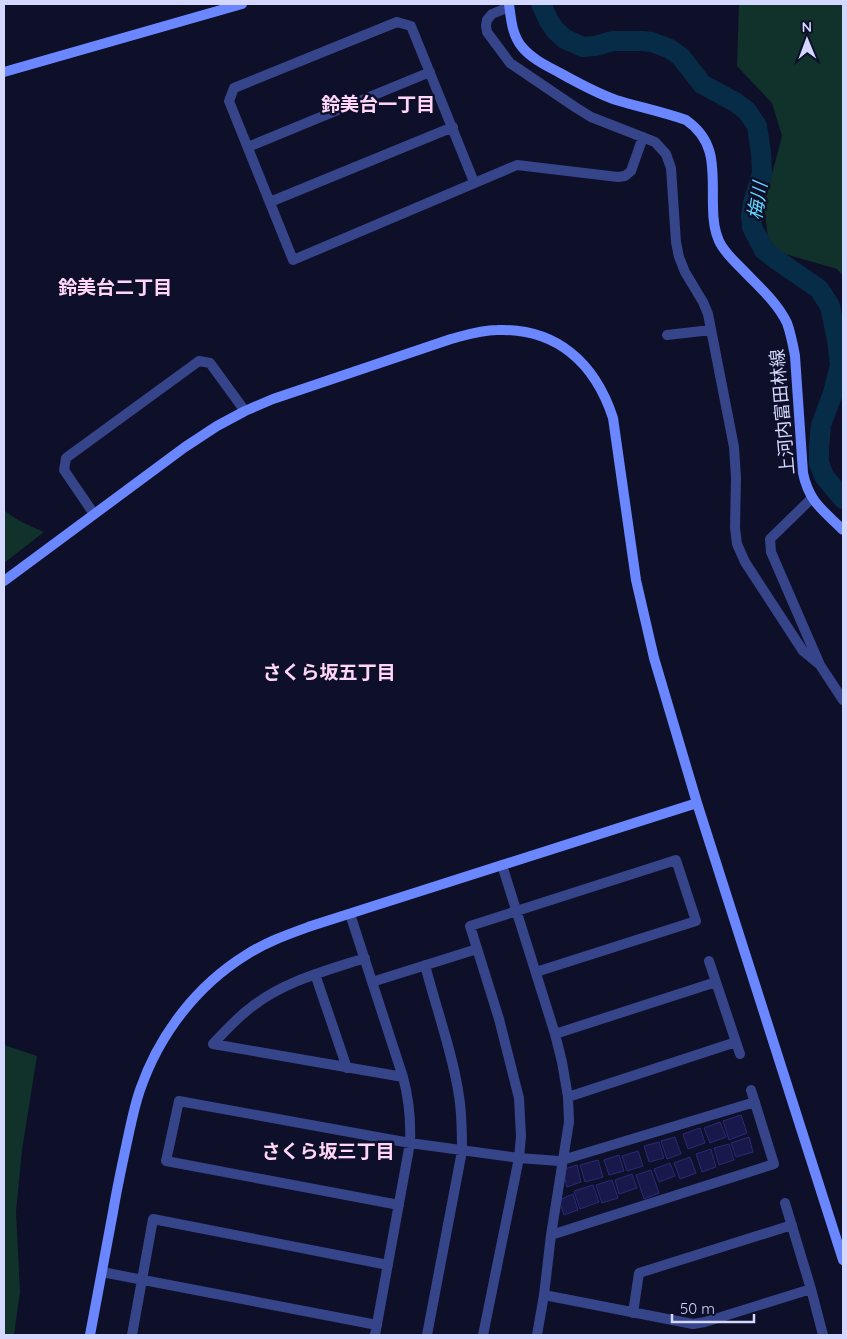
<svg xmlns="http://www.w3.org/2000/svg" width="847" height="1339" viewBox="0 0 847 1339" font-family="Quicksand,'Noto Sans JP',sans-serif">
  <style>
    .green { fill: #10322a }
    .lines { fill: none; stroke-linecap: round; stroke-linejoin: round }
    .river { stroke: #072c48; stroke-width: 20 }
    .building { fill: #18194a; stroke: #292a77 }
    .street { stroke: #36448a; stroke-width: 10 }
    .secondary { stroke: #6b87ff; stroke-width: 10 }
    .labels { text-anchor: middle; dominant-baseline: central; stroke-width: 5; stroke-linejoin: round; paint-order: stroke }
    .street-label { font-size: 18px; fill: #d4d8ff; stroke: #0e0f28 }
    .neighbourhood-label { font-size: 19px; font-weight: bold; fill: #ffd6f9; stroke: #0e0f28 }
    .water-label { font-size: 19px; font-style: italic; fill: #62d7ff; stroke: #0e0f28 }
  </style>
  <rect width="100%" height="100%" fill="#0e0f28"/>
  <path class="green" d="M739 4H843V276L837 269 778 252 768 238 764 204 782 136 772 103 737 66Z
    M4 510C15 520 30 526 44 532L4 563Z
    M4 1045 37 1056 22 1150 16 1212 20 1292 14 1335H4Z"/>
  <g class="lines">
    <path class="river" d="M541 4 549 21 555 30 565 39 583 47 595 46 613 41H643L652 42 670 49 681 57 702 84 735 102 747 111 757 126 761 153 762 173 753 203 751 216 752 227 764 250 777 260 819 289 830 306 837 340 840 365 833 393 821 425 819 447V463L824 476 843 499"/>
  </g>
  <path class="building" d="M741 1115 747 1133 729 1140 723 1121Z
    M720 1122 726 1137 710 1143 704 1128Z
    M700 1128 705 1143 688 1149 683 1134Z
    M675 1137 681 1154 667 1159 661 1141Z
    M749 1137 753 1152 736 1157 731 1143Z
    M659 1142 664 1158 649 1162 644 1146Z
    M729 1144 734 1160 719 1165 714 1148Z
    M711 1149 716 1167 702 1172 696 1154Z
    M638 1151 643 1166 627 1171 622 1156Z
    M619 1155 624 1171 609 1175 604 1160Z
    M690 1157 696 1173 680 1179 674 1163Z
    M598 1160 603 1177 585 1182 580 1165Z
    M670 1163 675 1176 659 1182 654 1169Z
    M577 1165 581 1182 567 1187 564 1176 565 1169Z
    M651 1170 659 1193 644 1199 636 1175Z
    M632 1174 637 1188 619 1194 615 1180Z
    M612 1180 618 1198 602 1203 596 1185Z
    M593 1185 599 1202 580 1209 574 1191Z
    M573 1194 578 1210 564 1215 559 1200Z"/>
  <g class="lines">
    <path class="street" d="M509 7 492 14 487 20 486 26 487 32 510 63 575 107 591 117 655 142 666 154 671 168 676 242 679 257 685 272 703 302 708 314 734 447 736 478 735 528 737 544 745 562 803 651 820 665
      M248 147 430 72
      M474 182 411 26 397 22 234 88 229 101 293 260 517 165 618 177 625 176 631 171 643 137
      M270 202 453 127
      M667 335 711 330
      M812 498 770 539 771 552 820 665 843 700
      M94 514 64 470 66 458 199 361 210 363 245 411
      M502 865 555 1034 562 1062 568 1097 569 1122 551 1235 544 1295 537 1335
      M350 914 403 1077C409 1099 411 1120 410 1143L375 1335
      M709 961 740 1054
      M425 965C436 1008 453 1054 459 1096 462 1114 462 1132 462 1151L427 1335
      M315 974 347 1068
      M372 982 477 949
      M555 1034 716 982
      M213 1044 403 1077
      M213 1044C224 1032 236 1019 249 1009 282 982 325 971 365 958
      M568 1097 736 1042
      M399 1205 166 1161 179 1101 410 1143 519 1158 559 1161 755 1102
      M551 1235 774 1164 751 1090
      M102 1272 377 1325
      M811 1289 823 1335
      M544 1295 693 1324 705 1322 811 1289 785 1203
      M633 1313 639 1273 792 1225
      M132 1335 153 1219 388 1265
      M483 1335 519 1158 521 1136 519 1098 499 1019 470 926 676 860 696 921 536 972"/>
    <path class="secondary" d="M509 4C511 19 512 35 522 47 532 59 547 66 560 73 578 83 596 93 616 100 639 107 663 112 686 120 718 142 712 172 713 207 713 218 714 230 719 241 724 252 734 261 743 270 758 286 777 302 787 323 791 334 793 345 795 356L803 473C809 502 823 510 843 530
      M4 72 242 4
      M4 581 185 447 217 426 245 411 273 399 451 339C466 335 481 330 497 330 557 328 595 363 613 418L636 580 654 658 697 803 843 1260
      M90 1335C98 1294 105 1253 113 1212 117 1188 122 1165 127 1142 131 1124 134 1107 140 1090 159 1035 196 986 246 955 266 942 289 934 311 926L697 803"/>
  </g>
  <g class="labels">
    <g class="street-label">
      <text transform="translate(782 412) rotate(-95)">上河内富田林線</text>
    </g>
    <g class="neighbourhood-label">
      <text x="378" y="104">鈴美台一丁目</text>
      <text x="115" y="287">鈴美台二丁目</text>
      <text x="329" y="672">さくら坂五丁目</text>
      <text x="328" y="1151">さくら坂三丁目</text>
    </g>
    <g class="water-label">
      <text transform="translate(757 201) rotate(-81)">梅川</text>
    </g>
  </g>
  <rect width="847" height="1339" fill="none" stroke="#d4d8ff" stroke-width="10"/>
  <g transform="translate(807 40) rotate(359)" stroke="#0e0f28" stroke-width="4" paint-order="stroke">
  <path d="M0-4L9 19L0 12L-9 19Z" fill="#d4d8ff"/>
  <text y="-8" font-size="14" font-weight="bold" text-anchor="middle" fill="#d4d8ff">N</text>
  </g>
  <path d="M672 1314v8h82v-8" fill="none" stroke="#d4d8ff" stroke-width="2.5"/>
  <text x="680" y="1314" font-size="15" fill="#d4d8ff" stroke="#0e0f28" stroke-width="4" paint-order="stroke">50 m</text>
</svg>
